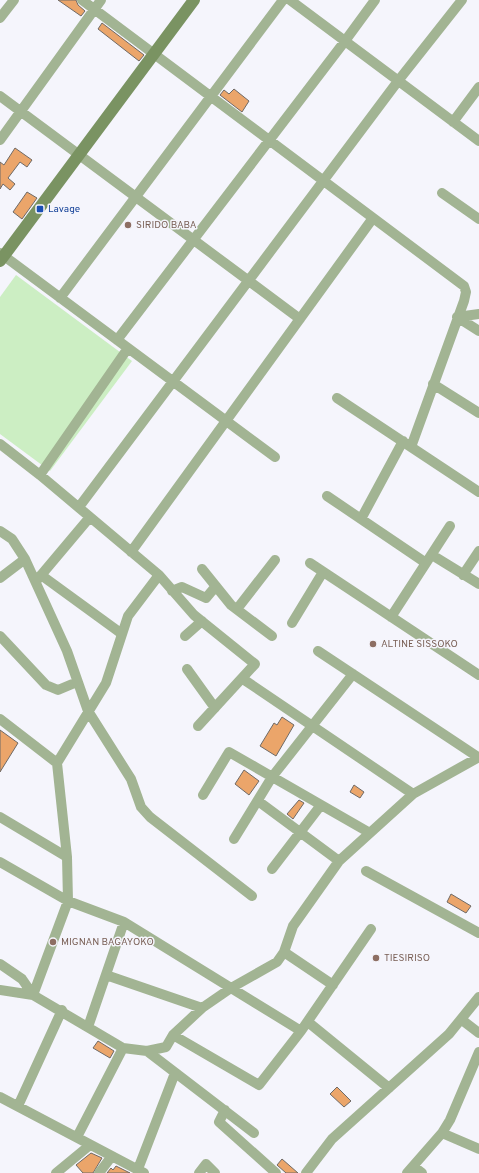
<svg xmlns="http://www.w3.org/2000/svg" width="479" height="1173" viewBox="0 0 479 1173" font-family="Overpass,sans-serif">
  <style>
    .green { fill: #cceec3 }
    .building { fill: #eba56a; stroke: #6f6a66 }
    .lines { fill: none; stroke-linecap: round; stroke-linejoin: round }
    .street { stroke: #a2b493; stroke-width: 10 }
    .secondary { stroke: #7a9362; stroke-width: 12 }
    .transit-dot { fill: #1a4fb4; stroke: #f5f5fc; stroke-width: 1.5 }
    .education-dot { fill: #8d6e63; stroke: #f5f5fc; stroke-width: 1.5 }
    .labels { text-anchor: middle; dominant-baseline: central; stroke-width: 3; stroke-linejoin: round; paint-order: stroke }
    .transit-label { font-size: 10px; fill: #164399; stroke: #f5f5fc; text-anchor: start }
    .education-label { font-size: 10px; fill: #785e54; stroke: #f5f5fc; text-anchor: start }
  </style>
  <rect width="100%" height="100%" fill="#f5f5fc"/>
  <path class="green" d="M16 275 132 361 50 471 0 434V297Z"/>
  <path class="building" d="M58 0H76L78 5 85 11 81 16Z
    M102 23 144 55 139 61 98 29Z
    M234 89 249 101 242 112 220 95 224 90 229 94Z
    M15 148 32 160 27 167 20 162 8 178 15 184 10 190 3 184 0 189V162L4 165Z
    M27 192 37 198 22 219 13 212Z
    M282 717 294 725 276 756 260 746 274 723 277 725Z
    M0 730 18 743 0 772Z
    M244 770 259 781 249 795 235 784Z
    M354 785 364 792 360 798 350 792Z
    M299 800 304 803 293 819 287 814Z
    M451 894 471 906 466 913 447 902Z
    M98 1041 114 1051 110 1058 93 1048Z
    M337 1087 351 1101 344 1107 330 1094Z
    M91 1153 102 1158 93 1173H83L76 1165Z
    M282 1159 298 1173H286L277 1165Z
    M116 1166 130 1173H107L111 1168 113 1170Z"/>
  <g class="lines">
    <path class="street" d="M82 0 464 286 466 292 464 301 411 447
      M290 0 479 141
      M0 18 14 0
      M0 96 300 319
      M453 122 479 87
      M0 140 101 0
      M442 193 479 219
      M0 253 275 457
      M60 298 283 0
      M457 317 479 331
      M457 317 479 314
      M117 340 345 41 375 0
      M433 384 479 413
      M337 398 479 492
      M0 444 40 475 159 575 194 615 255 664 198 726
      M40 475 128 348
      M327 496 426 563
      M79 507 398 81 462 0
      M361 519 403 441
      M0 531 12 539 25 559 0 578
      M131 552 373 218
      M432 555 479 584
      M25 559 67 651 88 711 131 779 141 807 150 817 252 896
      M310 563 479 675
      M202 569 231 605 272 636
      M41 575 122 634
      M463 575 479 551
      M37 580 90 517
      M172 591 182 587 206 598 216 586
      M237 609 275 560
      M391 617 450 526
      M292 623 323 572
      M0 636 46 685 58 690 77 682
      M185 636 202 621
      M318 651 478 757
      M187 669 215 708
      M243 679 413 794
      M0 719 57 763
      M203 795 229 752 370 833
      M258 801 339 861
      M0 817 67 857
      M234 839 272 777 353 674
      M0 862 68 901 124 922 301 1031
      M272 869 321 805
      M366 871 479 933
      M284 952 333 985
      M0 964 22 979 33 995
      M106 975 202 1008
      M0 990 33 995 123 1048 147 1051 166 1047 173 1035 202 1008 231 988 277 962 284 952 293 926 339 861 413 794 479 757
      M33 995 68 901 67 857 57 763 106 683 128 616 159 575
      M462 1020 479 1033
      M308 1022 389 1088
      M88 1027 124 922
      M173 1035 259 1085 301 1031 371 929
      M147 1051 254 1133
      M0 1097 144 1173
      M18 1106 62 1010
      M225 1110 219 1122 276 1173
      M442 1133 450 1120 479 1052
      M77 1137 123 1048
      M413 1166 422 1173
      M138 1169 175 1073
      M56 1173 90 1145
      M99 1173 112 1156
      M199 1173 206 1164 215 1173
      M306 1173 332 1139 449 1034 479 997
      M407 1173 442 1133 479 1149"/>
    <path class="secondary" d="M0 261 194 0"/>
  </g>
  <rect class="transit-dot" x="36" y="205" width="8" height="8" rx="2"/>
  <g class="education-dot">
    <circle cx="128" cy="225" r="4"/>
    <circle cx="373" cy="644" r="4"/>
    <circle cx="53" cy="942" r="4"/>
    <circle cx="376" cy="958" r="4"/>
  </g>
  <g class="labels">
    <g class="transit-label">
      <text x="48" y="209">Lavage</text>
    </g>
    <g class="education-label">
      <text x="136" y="225">SIRIDO BABA</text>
      <text x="381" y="644">ALTINE SISSOKO</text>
      <text x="61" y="942">MIGNAN BAGAYOKO</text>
      <text x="384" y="958">TIESIRISO</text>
    </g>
  </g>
</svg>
